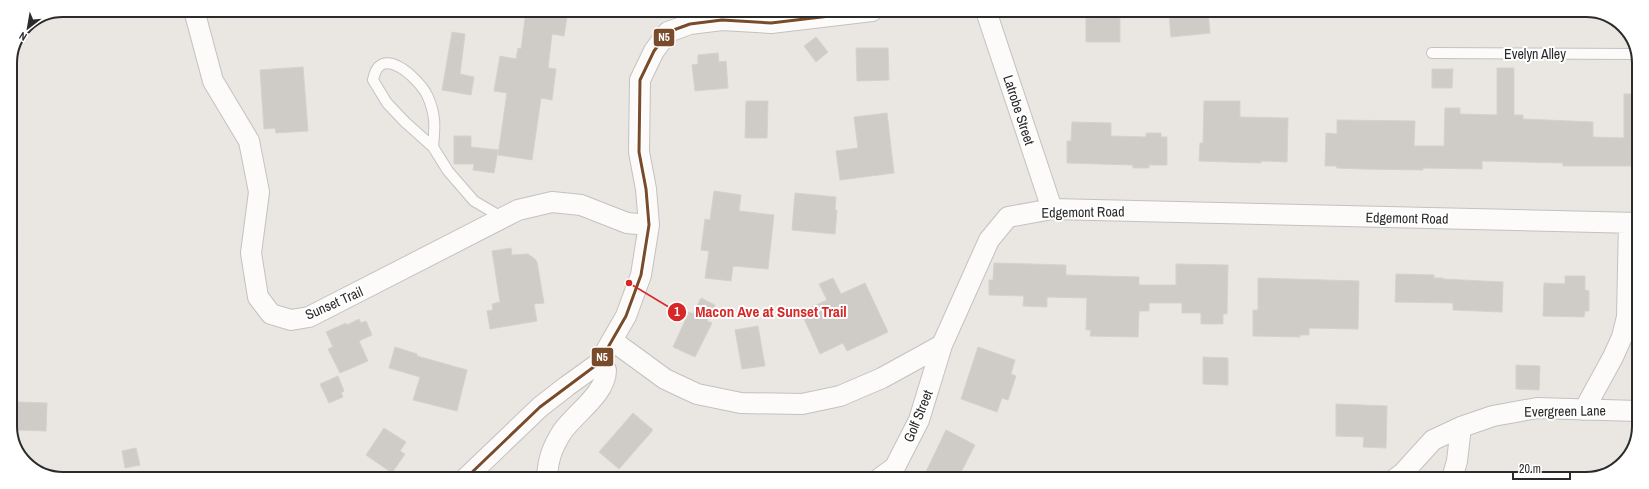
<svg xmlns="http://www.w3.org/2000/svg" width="1649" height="489" viewBox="0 0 1649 489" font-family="'Archivo Narrow',sans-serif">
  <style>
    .building { fill: #cfccc8; stroke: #d5d2cd }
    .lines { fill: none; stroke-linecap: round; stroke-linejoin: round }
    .service-casing { stroke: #c3c2c2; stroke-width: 12 }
    .minor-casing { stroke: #c3c2c2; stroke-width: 22 }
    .service { stroke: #fcfbfa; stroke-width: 10 }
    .minor { stroke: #fcfbfa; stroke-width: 20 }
    .bus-1-casing { stroke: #fff; stroke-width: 6 }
    .bus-1 { stroke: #7a4b2a; stroke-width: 3 }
    .labels { text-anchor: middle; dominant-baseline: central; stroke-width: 4; stroke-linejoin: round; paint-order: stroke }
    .street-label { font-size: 14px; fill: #2b2b2b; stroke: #fff }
    .rim { fill: none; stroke: #2b2b2b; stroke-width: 2 }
    .leader { fill: none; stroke: #d62828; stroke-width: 1.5 }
    .callout-dot { fill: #d62828; stroke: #fff; stroke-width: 1.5 }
    .mark-label { font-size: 12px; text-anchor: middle; font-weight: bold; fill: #fff }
    .callout-label { font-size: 15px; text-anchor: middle; font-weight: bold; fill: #d62828; stroke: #fff; stroke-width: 4; stroke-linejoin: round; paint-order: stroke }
    .line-badge { stroke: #fff; stroke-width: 1.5 }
    .badge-label { font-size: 11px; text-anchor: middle; font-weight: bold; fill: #fff }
  </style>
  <rect width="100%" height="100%" fill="#eae6e1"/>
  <path class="building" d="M526 11H568L564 36 552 34 548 68 556 69 552 100 541 98 532 160 498 155 507 93 494 91 500 56 516 59 518 48 521 49Z
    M1192 11H1208L1210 33 1171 37 1169 13Z
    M1120 17V42H1086V18Z
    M452 32 465 34 460 74 474 77 471 95 442 90Z
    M816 37 828 52 816 62 804 46Z
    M856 48H888L889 80 857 81Z
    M718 53 719 62 726 61 728 88 695 91 692 65 698 64V55Z
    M303 67 308 131 276 133 275 128 264 129 260 70Z
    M1497 68H1514V115H1523V119L1593 122V137L1624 138V94H1639L1638 166H1563V163L1482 161V169L1423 168V170L1363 169 1337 168 1336 166H1325L1326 133 1337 134V120L1415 121 1414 146H1444L1445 108H1460V114L1497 115Z
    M1432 69H1453L1452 88H1432Z
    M746 101H768L767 138H745Z
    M1204 101H1240V117L1288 118 1287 162 1261 161V163L1199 161 1200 143H1203Z
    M887 113 894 173 840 180 836 151 858 148 854 117Z
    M1072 122 1111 123V136L1146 137V133H1161V137H1167V165H1149V168H1133V165L1067 163V141H1071Z
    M454 136H471V147L498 150 494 173 473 170 474 164H454Z
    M714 191 741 195 739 211 774 215 768 269 733 266 731 281 705 278 709 251 701 250 705 219 710 220Z
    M795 193 836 197 835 210H837L835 234 792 230Z
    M511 248 512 255 528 254 535 259 537 262 544 303 534 304 537 321 490 329 487 311 493 310 492 304 500 302 492 251Z
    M994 263 1066 265V275L1139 277V285H1176V264L1228 265 1227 314H1223V324H1201V313H1182V303H1149V311H1139L1138 337 1090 336 1091 330H1086L1087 298 1047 297V307L1023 306 1024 296 989 295V280H993Z
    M1396 274 1434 275V278H1443V279L1503 282 1502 312 1453 310V303L1395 302Z
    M1565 276H1585V290L1589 291V311H1585L1584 317 1543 316 1544 283 1565 284Z
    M833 278 841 294 865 283 888 332 847 351 843 343 820 354 801 312 827 300 819 284Z
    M1258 278 1359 281 1358 329 1309 328V335H1300V337L1253 336V310H1258Z
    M701 298 715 305 707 321 712 323 695 357 673 347 689 312 693 314Z
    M359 319 361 323 366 321 372 335 359 341 368 361 340 373 328 349 333 347 326 332 346 323 347 325Z
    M758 326 765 366 742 369 735 330Z
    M395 347 417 354V356L467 370 457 411 413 400 420 377 389 368Z
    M978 347 1015 360 1011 374 1016 376 1008 400 1002 398 997 412 961 399Z
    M1203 357 1228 358V385L1203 384Z
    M1516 365 1540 366 1539 390 1516 389Z
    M338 376 344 391 341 393 343 397 329 403 320 384Z
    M17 402 47 403 46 431 16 430Z
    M1336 404 1387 406 1386 448 1363 447 1364 437 1336 436Z
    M633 413 653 430 619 469 599 452Z
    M384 428 406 442 400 451 405 454 392 473 366 455Z
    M946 430 975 445 958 478H923Z
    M136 448 140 465 125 468 122 451Z"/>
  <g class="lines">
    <defs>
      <path id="service" d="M1432 53 1637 54
        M433 147C435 127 436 114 427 95 418 78 380 42 373 80L387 103 405 122 433 147 448 171 474 201 503 218"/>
      <path id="minor" d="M194 10 213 81 249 141 259 192 251 253 258 297 271 314 291 320 309 317 518 210 552 202 581 205 627 223 649 225
        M986 11 1052 209
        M613 341 665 379 697 394 741 403 802 404 840 396 882 378 942 345 989 240 1008 217 1052 209 1638 223
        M1584 410 1613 357 1622 337 1627 317 1629 223
        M466 478 540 407 567 386 599 363 626 316 641 275 649 225 646 189 639 152 640 80 654 51 668 32 690 24 722 20 771 23 872 11
        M547 478C548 459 552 448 562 432 575 413 606 394 606 370L599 363
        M880 478 895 467 919 420 942 345
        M1395 479 1403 473 1433 440 1461 427 1493 416 1537 408 1637 411
        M1452 479 1457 461 1461 427"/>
    </defs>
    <use href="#service" class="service-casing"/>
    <use href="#minor" class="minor-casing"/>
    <use href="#service" class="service"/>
    <use href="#minor" class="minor"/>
    <defs>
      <path id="bus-1" d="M466 478 540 407 599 363 626 316 641 275 649 225 646 189 639 152 640 80 654 51 668 32 690 24 722 20 771 23 872 11"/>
    </defs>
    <use href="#bus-1" class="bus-1-casing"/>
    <use href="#bus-1" class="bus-1"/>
  </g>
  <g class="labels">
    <g class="street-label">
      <text x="1535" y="54">Evelyn Alley</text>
      <text transform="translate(1019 110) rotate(72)">Latrobe Street</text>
      <text transform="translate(1083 212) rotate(-1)">Edgemont Road</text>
      <text transform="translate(1407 218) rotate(1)">Edgemont Road</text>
      <text transform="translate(334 303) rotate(-24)">Sunset Trail</text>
      <text transform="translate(1565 411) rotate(-1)">Evergreen Lane</text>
      <text transform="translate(918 416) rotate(-68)">Golf Street</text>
    </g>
  </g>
  <path d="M0 0H1649V489H0ZM63 17H1586A46 46 0 0 1 1632 63V426A46 46 0 0 1 1586 472H63A46 46 0 0 1 17 426V63A46 46 0 0 1 63 17Z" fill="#fff" fill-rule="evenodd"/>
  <path class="rim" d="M63 17H1586A46 46 0 0 1 1632 63V426A46 46 0 0 1 1586 472H63A46 46 0 0 1 17 426V63A46 46 0 0 1 63 17Z"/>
  <path class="leader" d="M629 283L677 312"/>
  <g class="callout-dot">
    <circle cx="629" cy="283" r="4"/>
    <circle cx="677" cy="312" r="10"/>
  </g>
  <g class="mark-label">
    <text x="677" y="316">1</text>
  </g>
  <g class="callout-label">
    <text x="771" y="317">Macon Ave at Sunset Trail</text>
  </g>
  <g class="line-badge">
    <rect x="653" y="28" width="22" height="19" rx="4" fill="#7a4b2a"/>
    <rect x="591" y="347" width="23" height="20" rx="4" fill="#7a4b2a"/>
  </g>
  <g class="badge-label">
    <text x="664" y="41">N5</text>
    <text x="602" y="361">N5</text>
  </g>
  <g transform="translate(28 28) rotate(211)" stroke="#ffffff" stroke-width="3" paint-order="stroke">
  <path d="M0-3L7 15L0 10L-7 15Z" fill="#2b2b2b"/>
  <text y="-6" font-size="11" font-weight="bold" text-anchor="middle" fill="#2b2b2b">N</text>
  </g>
  <path d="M1513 473v6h57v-6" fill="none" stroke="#2b2b2b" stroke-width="2"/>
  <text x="1519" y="473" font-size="12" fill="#2b2b2b" stroke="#ffffff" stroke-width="3" paint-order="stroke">20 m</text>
</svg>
